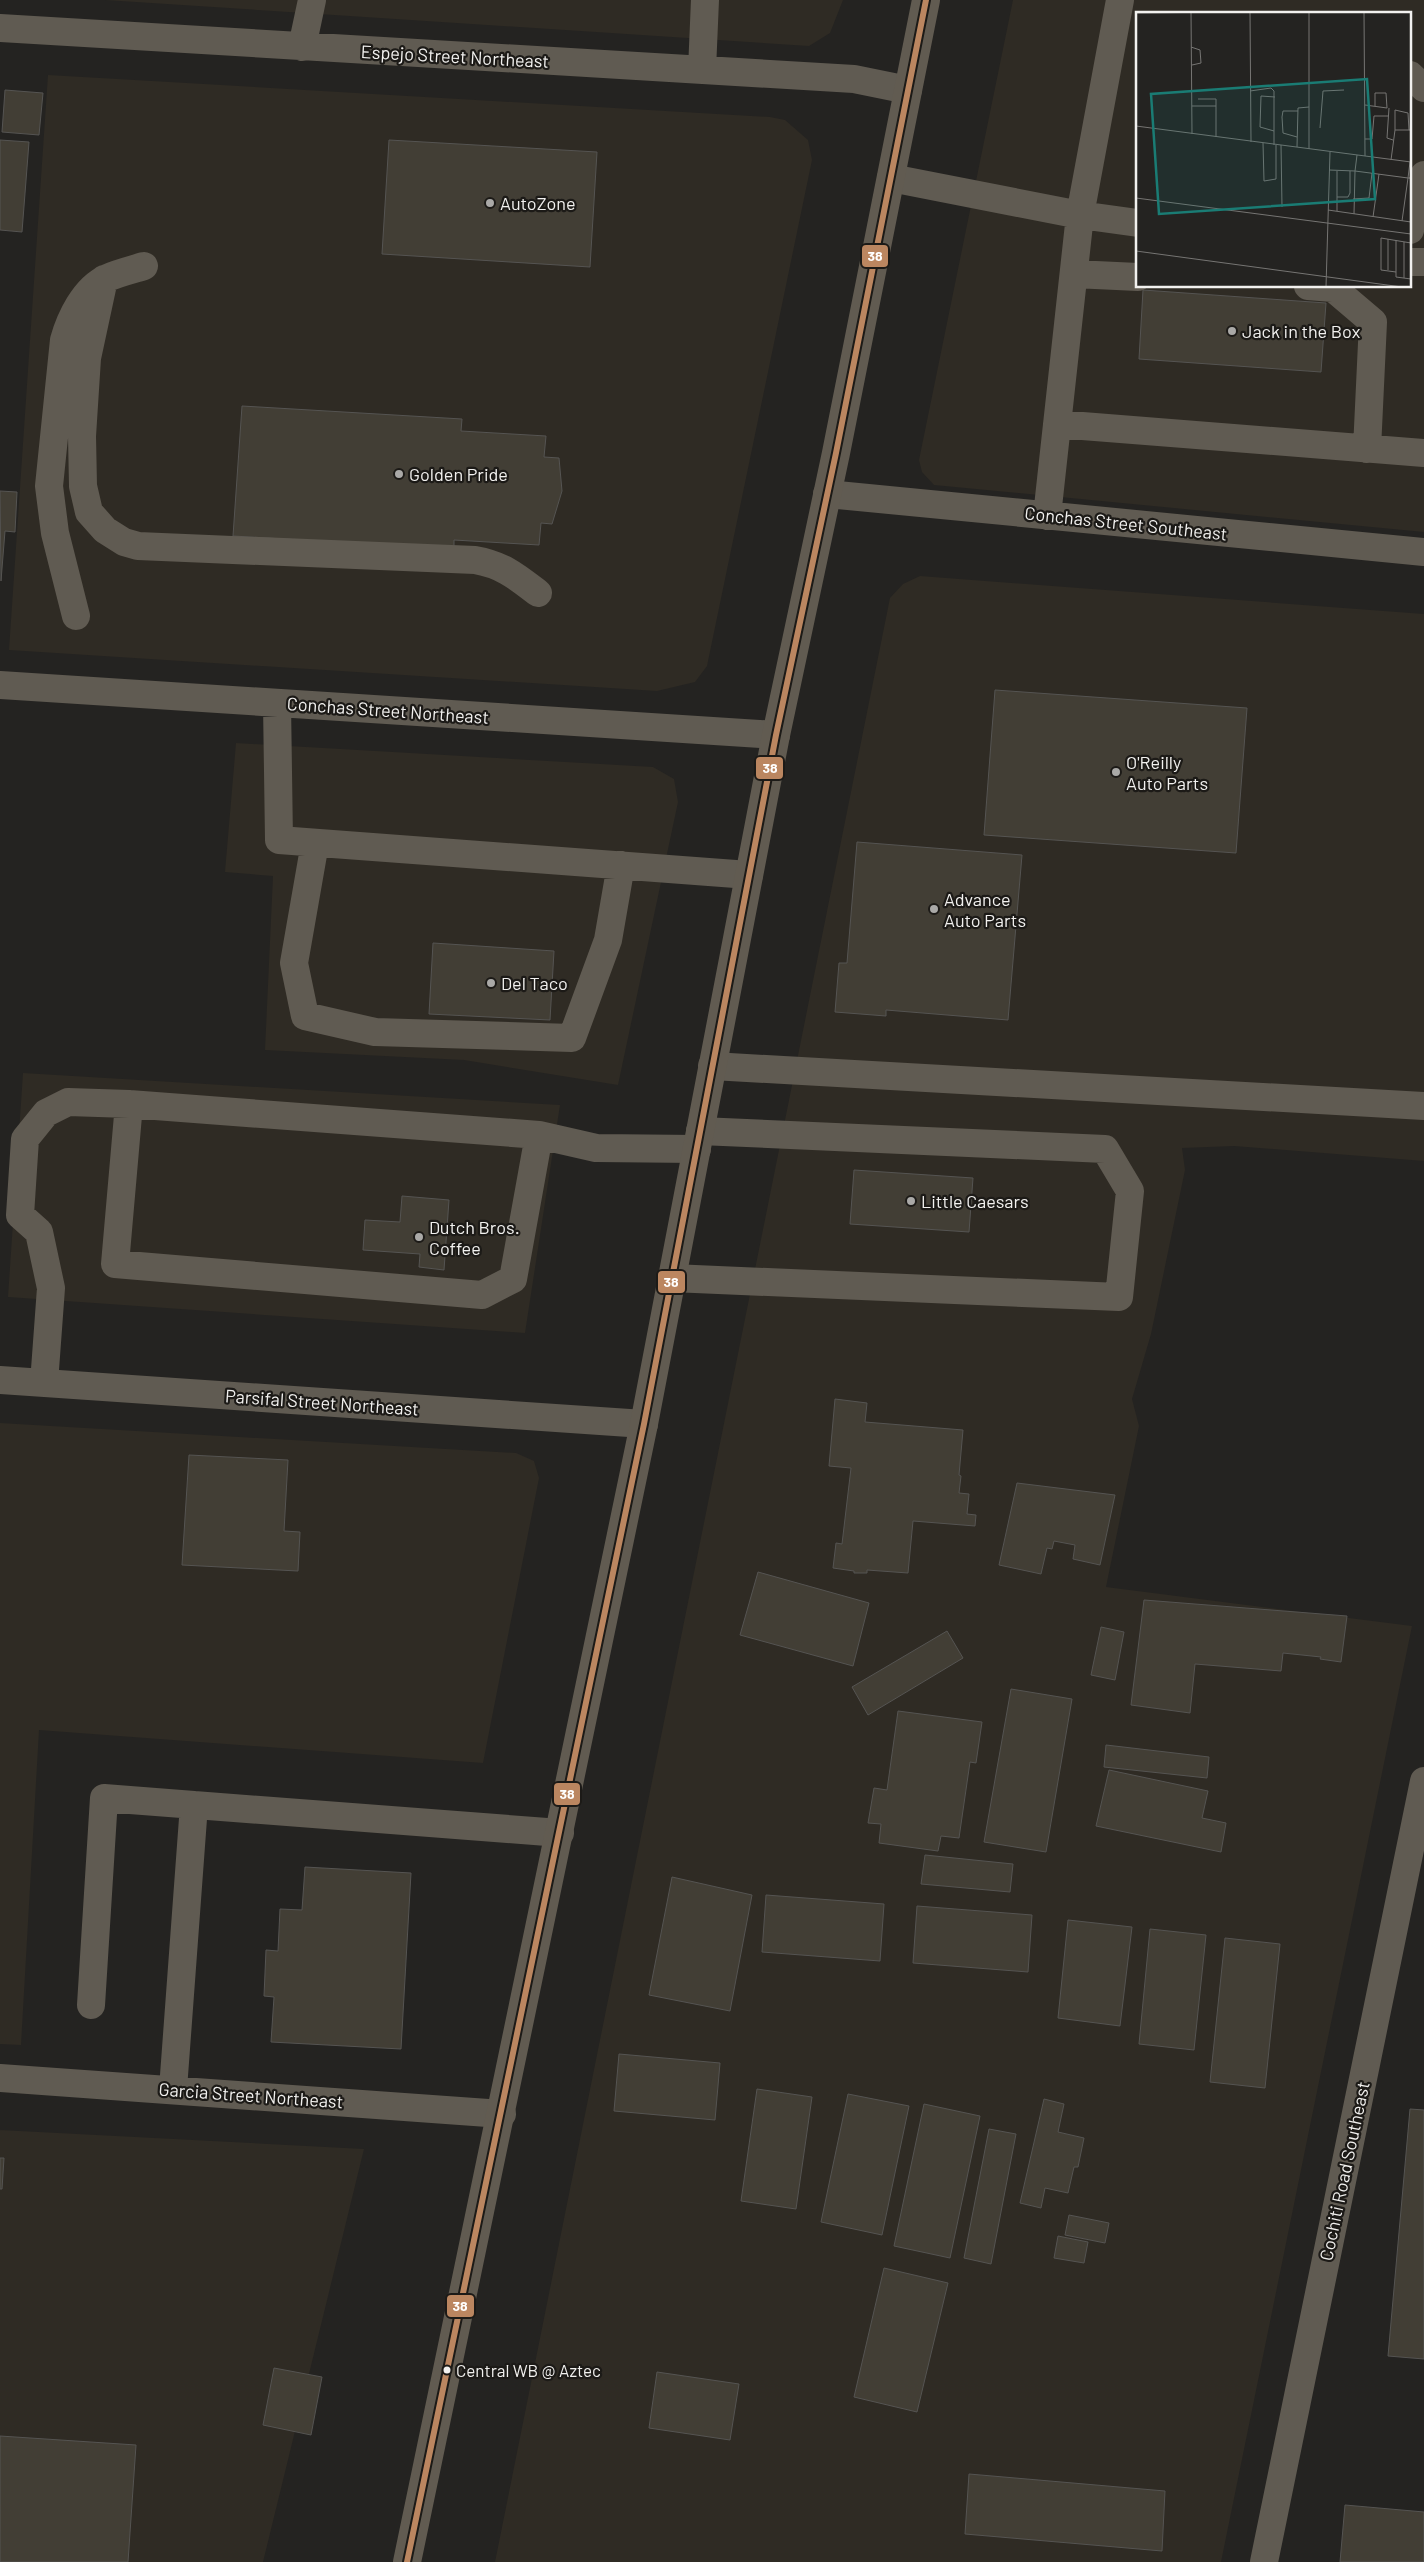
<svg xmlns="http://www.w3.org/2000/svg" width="1424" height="2562" viewBox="0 0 1424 2562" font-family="Barlow,sans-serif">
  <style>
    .built { fill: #2f2b24; fill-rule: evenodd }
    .building { fill: #423e35; stroke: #555452 }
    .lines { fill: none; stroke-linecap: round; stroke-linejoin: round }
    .minor { stroke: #605b52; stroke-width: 28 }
    .major { stroke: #615b51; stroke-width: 28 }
    .bus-1-casing { stroke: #1c1a17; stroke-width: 10 }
    .bus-1 { stroke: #bb8660; stroke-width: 6 }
    .poi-dot { fill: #aaa9a7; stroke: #1c1a17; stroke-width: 2 }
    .bus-dot { fill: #f2f1ef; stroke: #1c1a17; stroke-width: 2 }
    .labels { text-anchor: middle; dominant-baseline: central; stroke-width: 4.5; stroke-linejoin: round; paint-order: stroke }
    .bus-label { font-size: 17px; fill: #f2f1ef; stroke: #1c1a17; text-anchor: start }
    .street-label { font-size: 18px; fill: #f2f1ef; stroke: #1c1a17 }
    .poi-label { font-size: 18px; fill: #f2f1ef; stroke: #1c1a17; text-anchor: start }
    .inset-road { fill: none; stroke: #767573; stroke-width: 1 }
    .view { fill: #1a7c74; fill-opacity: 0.15; stroke: #1a7c74; stroke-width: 2.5 }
    .inset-edge { fill: none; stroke: #f2f1ef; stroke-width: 2.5 }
    .line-badge { stroke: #1c1a17; stroke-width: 2 }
    .badge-label { font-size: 14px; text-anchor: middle; font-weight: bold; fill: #fff }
  </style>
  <rect width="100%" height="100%" fill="#242321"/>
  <path class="built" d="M105 0H843L830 33 809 46Z
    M1013 0H1424V532L934 485 922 472 919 460ZM1138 14H1410V286H1138Z
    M48 75 770 117 785 120 808 140 812 160 707 666 695 682 657 691 9 650Z
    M920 576 1424 614V1161L1234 1146 1182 1148 1185 1170 1151 1334 1132 1399 1139 1426 1106 1587 1412 1626 1221 2562H495L890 598 903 584Z
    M236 743 653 767 674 779 678 802 618 1085 464 1060 265 1050 273 876 225 872Z
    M23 1073 560 1105 525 1333 8 1297Z
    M0 1423 516 1453 534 1461 539 1478 483 1763 39 1730 21 2045 0 2044Z
    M0 2130 364 2149 263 2562H0Z"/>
  <path class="building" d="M5 90 43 93 39 135 2 132Z
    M0 140 29 142 22 232 0 230Z
    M389 140 597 152 590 267 382 254Z
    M1143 290 1326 303 1321 372 1139 359Z
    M242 406 462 419 461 431 546 436 544 457 559 458 562 491 552 524 541 523 539 545 454 540V549L233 536Z
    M0 491 17 492 15 532 5 531 1 581Z
    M995 690 1247 708 1236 853 984 835Z
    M857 842 1022 855 1008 1020 886 1010V1016L835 1012 839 963H847Z
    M433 943 554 951 550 1020 429 1014Z
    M854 1170 973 1178 969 1232 850 1224Z
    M402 1196 449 1200 444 1270 419 1267 420 1254 363 1250 365 1220 400 1222Z
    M835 1399 867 1403 865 1422 963 1430 959 1475 961 1476 959 1493 969 1494 967 1514 976 1515 975 1526 913 1521 908 1573 867 1570V1573H854V1571L833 1568 836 1543 842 1544 851 1468 829 1466Z
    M189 1455 288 1460 284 1531 300 1532 298 1571 182 1565Z
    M1017 1483 1115 1495 1100 1565 1073 1559 1075 1545 1054 1541 1052 1549 1047 1548 1041 1574 999 1565Z
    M758 1572 869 1603 853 1666 740 1635Z
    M1144 1600 1347 1616 1341 1662 1320 1659 1321 1657 1283 1653 1281 1671 1195 1664 1190 1713 1131 1705Z
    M1101 1627 1124 1632 1115 1680 1091 1675Z
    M947 1631 963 1658 868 1715 852 1687Z
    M1011 1689 1072 1699 1046 1852 984 1842Z
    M898 1711 982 1722 976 1763 970 1762 959 1838 941 1836 938 1851 879 1843 881 1824 868 1823 874 1788 887 1790Z
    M1106 1745 1209 1757 1207 1778 1104 1767Z
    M1109 1770 1208 1791 1202 1818 1226 1823 1221 1852 1096 1826Z
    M925 1855 1013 1864 1010 1892 921 1884Z
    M305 1867 411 1873 401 2049 271 2042 274 1997 264 1996 266 1950 278 1951 280 1909 302 1910Z
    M672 1877 752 1895 730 2011 649 1995Z
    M766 1895 884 1904 880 1961 762 1952Z
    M917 1906 1032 1915 1028 1972 913 1963Z
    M1068 1920 1132 1927 1120 2026 1058 2018Z
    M1150 1929 1206 1935 1194 2050 1139 2044Z
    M1225 1938 1280 1944 1265 2088 1210 2082Z
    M619 2054 720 2063 715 2120 614 2111Z
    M757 2089 812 2097 796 2209 741 2201Z
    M848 2094 909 2106 882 2235 821 2222Z
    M1044 2099 1064 2104 1058 2132 1084 2138 1078 2167H1074L1068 2193 1045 2188 1041 2208 1020 2203Z
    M924 2104 980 2116 950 2258 894 2246Z
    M1410 2109 1424 2110V2359L1388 2356Z
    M989 2129 1016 2134 991 2264 964 2258Z
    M0 2158H4L2 2189H0Z
    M1069 2215 1109 2223 1105 2243 1065 2235Z
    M1058 2236 1088 2242 1084 2263 1054 2258Z
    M884 2268 948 2283 917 2412 854 2397Z
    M274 2368 322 2377 311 2435 263 2425Z
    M657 2372 739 2384 730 2440 649 2428Z
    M0 2436 136 2445 128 2562H0Z
    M969 2474 1165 2491 1162 2551 965 2534Z
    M1345 2505 1424 2512V2562H1340Z"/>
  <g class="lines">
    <path class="minor" d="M1120 0 1080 215 1138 223
      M0 28 854 79 908 90
      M302 47 312 0
      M702 70 705 0
      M1410 75 1424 88
      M891 178 1080 215 1047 516
      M1410 230 1424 175
      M1410 262H1424
      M1074 274 1138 277
      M104 279 87 358 82 436 83 486 89 512 105 530 124 542 138 546 475 560C503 565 516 576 538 593
      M1308 286 1333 288 1373 322 1367 449
      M1057 424 1424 453
      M827 494 1424 552
      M76 616 55 533 49 486 64 340C70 319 84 288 107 278 118 273 131 270 144 266
      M0 685 776 735
      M277 703 279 840 749 875
      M315 843 294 963 305 1016 375 1032 572 1038 608 940 621 865
      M712 1066 1424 1106
      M129 1104 115 1264 482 1295 513 1279 539 1135
      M672 1278 1119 1297 1130 1191 1105 1149 700 1131
      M0 1380 644 1424
      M44 1383 51 1288 39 1232 20 1215 25 1139 46 1113 68 1102 129 1104 539 1135 596 1148 697 1149
      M91 2005 104 1798 560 1833
      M0 2078 502 2114
      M173 2089 194 1805
      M1264 2562 1424 1781"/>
    <path class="major" d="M407 2562 644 1424 776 735 836 453 926 0"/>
    <defs>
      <path id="bus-1" d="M407 2562 644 1424 776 735 836 453 926 0"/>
    </defs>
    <use href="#bus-1" class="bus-1-casing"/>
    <use href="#bus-1" class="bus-1"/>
  </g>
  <g class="poi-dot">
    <circle cx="490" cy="203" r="5"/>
    <circle cx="1232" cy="331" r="5"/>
    <circle cx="399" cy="474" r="5"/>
    <circle cx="1116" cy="772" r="5"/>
    <circle cx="934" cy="909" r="5"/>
    <circle cx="491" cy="983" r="5"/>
    <circle cx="911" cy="1201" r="5"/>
    <circle cx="419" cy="1237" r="5"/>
  </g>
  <circle class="bus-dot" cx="447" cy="2370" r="4.5"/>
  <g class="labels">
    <g class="bus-label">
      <text x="456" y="2370">Central WB @ Aztec</text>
    </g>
    <g class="street-label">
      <text transform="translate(455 56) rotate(3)">Espejo Street Northeast</text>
      <text transform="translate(1126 523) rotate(6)">Conchas Street Southeast</text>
      <text transform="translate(388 710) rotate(4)">Conchas Street Northeast</text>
      <text transform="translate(322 1402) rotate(4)">Parsifal Street Northeast</text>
      <text transform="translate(251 2095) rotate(4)">Garcia Street Northeast</text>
      <text transform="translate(1344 2171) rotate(-78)">Cochiti Road Southeast</text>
    </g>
    <g class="poi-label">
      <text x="500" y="203">AutoZone</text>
      <text x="1242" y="331">Jack in the Box</text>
      <text x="409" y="474">Golden Pride</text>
      <text x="1126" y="762">O'Reilly<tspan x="1126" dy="21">Auto Parts</tspan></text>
      <text x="944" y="899">Advance<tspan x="944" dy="21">Auto Parts</tspan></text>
      <text x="501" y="983">Del Taco</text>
      <text x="921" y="1201">Little Caesars</text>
      <text x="429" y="1227">Dutch Bros.<tspan x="429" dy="21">Coffee</tspan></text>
    </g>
  </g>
  <g transform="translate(1136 12)">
    <rect width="275" height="275" fill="#242321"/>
    <path class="inset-road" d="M55 0 56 122M114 0 115 130M173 0V137M228 0 229 144M0 1 95 0M0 28V114M55 35 64 38 65 51 56 53M114 79 135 76 138 79V133M62 87H80V125M229 93 251 96 250 81H239V94M56 94H80M253 96 251 126 257 128M0 114 275 150M184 116 187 79 208 78M259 118V98L272 101 273 118M138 119 124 115 125 84 139 85M161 125 147 121 146 105 147 99H162M229 127H236L238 104H252M127 131 128 169 140 167V133M145 133 146 195M161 135 162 96 173 95M255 148 259 118H275M193 158 219 159 221 143M201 185H212L214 181V159M0 186 275 222M217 187 233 186 236 161M192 198 275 210M201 199V159M218 202 219 159 272 166 274 150M237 205 243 162M266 209 272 166H275M260 228V265L275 267M0 239 266 275M252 258V227M260 260 245 258V226L275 231M268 266V230M190 275 194 140"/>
    <path class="view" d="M231 67 239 187 23 202 15 82Z"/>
    <rect width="275" height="275" class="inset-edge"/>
  </g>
  <g class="line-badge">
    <rect x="861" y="244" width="28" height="24" rx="5" fill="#bb8660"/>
    <rect x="755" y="756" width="29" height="24" rx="5" fill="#bb8660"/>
    <rect x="657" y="1270" width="29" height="24" rx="5" fill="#bb8660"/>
    <rect x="553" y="1782" width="28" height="24" rx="5" fill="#bb8660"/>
    <rect x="446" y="2294" width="29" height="24" rx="5" fill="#bb8660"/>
  </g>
  <g class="badge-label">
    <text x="875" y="261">38</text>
    <text x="770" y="773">38</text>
    <text x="671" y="1287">38</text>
    <text x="567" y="1799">38</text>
    <text x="460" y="2311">38</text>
  </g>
</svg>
